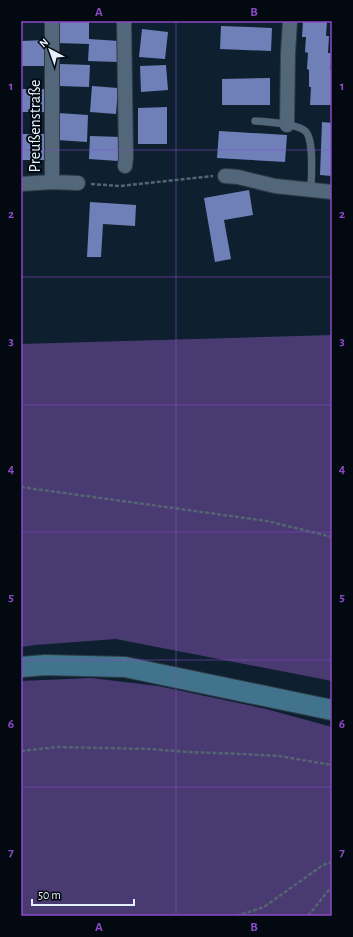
<svg xmlns="http://www.w3.org/2000/svg" width="353" height="937" viewBox="0 0 353 937" font-family="'Alegreya Sans',sans-serif">
  <style>
    .forest { fill: #493b71 }
    .building { fill: #6f80b9 }
    .lines { fill: none; stroke-linecap: round; stroke-linejoin: round }
    .service-casing { stroke: #323c49; stroke-width: 8 }
    .minor-casing { stroke: #323c49; stroke-width: 16 }
    .secondary-casing { stroke: #323c49; stroke-width: 22 }
    .path { stroke: #546473; stroke-width: 2.5; stroke-dasharray: 4 2; stroke-linecap: butt }
    .service { stroke: #53677a; stroke-width: 7 }
    .minor { stroke: #53677a; stroke-width: 14 }
    .secondary { stroke: #41748c; stroke-width: 20 }
    .grid { fill: none; stroke: #8b49c8; stroke-width: 1; stroke-opacity: 0.55 }
    .labels { text-anchor: middle; dominant-baseline: central; stroke-width: 4; stroke-linejoin: round; paint-order: stroke }
    .street-label { font-size: 16px; fill: #e4f0fb; stroke: #030910 }
    .neatline { fill: none; stroke: #8b49c8; stroke-width: 1.5 }
    .grid-label { font-size: 13px; text-anchor: middle; font-weight: bold; fill: #8b49c8 }
  </style>
  <rect width="100%" height="100%" fill="#0e2030"/>
  <path class="forest" d="M332 335V681L116 639 35 645 21 647V344Z
    M91 678 158 686 266 709 332 727V916H21V681Z"/>
  <path class="building" d="M57 21H89V39L119 41 118 62 88 61 89 44 56 43Z
    M303 21H327L326 36H329L328 53H331L330 70H332V105H310L311 87H309V70L307 69 308 53 305 52 306 37H302Z
    M221 26 272 28 271 51 220 49Z
    M142 29 168 32 165 59 139 57Z
    M46 40V66H21V41Z
    M60 64 90 65 89 87 59 86Z
    M166 65 168 90 141 92 140 66Z
    M270 78V105H222V79Z
    M92 86 118 88 116 114 90 112Z
    M21 89H45V112H21Z
    M167 107V144H138V108Z
    M58 113 88 115 87 142 57 140Z
    M322 122 332 123V176L320 175Z
    M219 131 287 135 285 162 217 158Z
    M21 134H45V160H21Z
    M90 136 120 137 118 161 89 159Z
    M249 190 253 215 224 220 231 259 215 262 204 198Z
    M90 202 136 205 135 226 103 224 101 257H87Z"/>
  <g class="lines">
    <defs>
      <path id="service" d="M255 121C268 122 293 123 304 130 315 137 311 178 311 191"/>
      <path id="minor" d="M124 21 126 157 125 166
        M287 125 288 53 290 21
        M225 176 238 177 275 186 332 192
        M52 182V21
        M21 184 52 182 78 183"/>
      <path id="secondary" d="M21 667 45 665 125 667 332 710"/>
    </defs>
    <use href="#service" class="service-casing"/>
    <use href="#minor" class="minor-casing"/>
    <use href="#secondary" class="secondary-casing"/>
    <path class="path" d="M91 184 120 186 213 176
      M21 487 267 521 332 537
      M21 751 57 747 150 749 188 752 242 754 279 756 332 765
      M236 916 264 907 323 865 332 862
      M308 916 328 891 332 888"/>
    <use href="#service" class="service"/>
    <use href="#minor" class="minor"/>
    <use href="#secondary" class="secondary"/>
  </g>
  <path class="grid" d="M176 21V916M21 150H332M21 277H332M21 405H332M21 532H332M21 660H332M21 787H332"/>
  <g class="labels">
    <g class="street-label">
      <text transform="translate(35 126) rotate(-90)">Preußenstraße</text>
    </g>
  </g>
  <rect width="353" height="937" fill="none" stroke="#030910" stroke-width="44"/>
  <g transform="translate(50 50) rotate(319)" stroke="#030910" stroke-width="3" paint-order="stroke">
  <path d="M0-3L7 15L0 10L-7 15Z" fill="#e4f0fb"/>
  <text y="-6" font-size="11" font-weight="bold" text-anchor="middle" fill="#e4f0fb">N</text>
  </g>
  <path d="M32 899v6h102v-6" fill="none" stroke="#e4f0fb" stroke-width="2"/>
  <text x="38" y="899" font-size="12" fill="#e4f0fb" stroke="#030910" stroke-width="3" paint-order="stroke">50 m</text>
  <rect x="22" y="22" width="309" height="893" class="neatline"/>
  <g class="grid-label">
    <text x="99" y="16">A</text>
    <text x="254" y="16">B</text>
    <text x="11" y="90">1</text>
    <text x="342" y="90">1</text>
    <text x="11" y="218">2</text>
    <text x="342" y="218">2</text>
    <text x="11" y="345">3</text>
    <text x="342" y="345">3</text>
    <text x="11" y="473">4</text>
    <text x="342" y="473">4</text>
    <text x="11" y="601">5</text>
    <text x="342" y="601">5</text>
    <text x="11" y="728">6</text>
    <text x="342" y="728">6</text>
    <text x="11" y="856">7</text>
    <text x="342" y="856">7</text>
    <text x="99" y="931">A</text>
    <text x="254" y="931">B</text>
  </g>
</svg>
